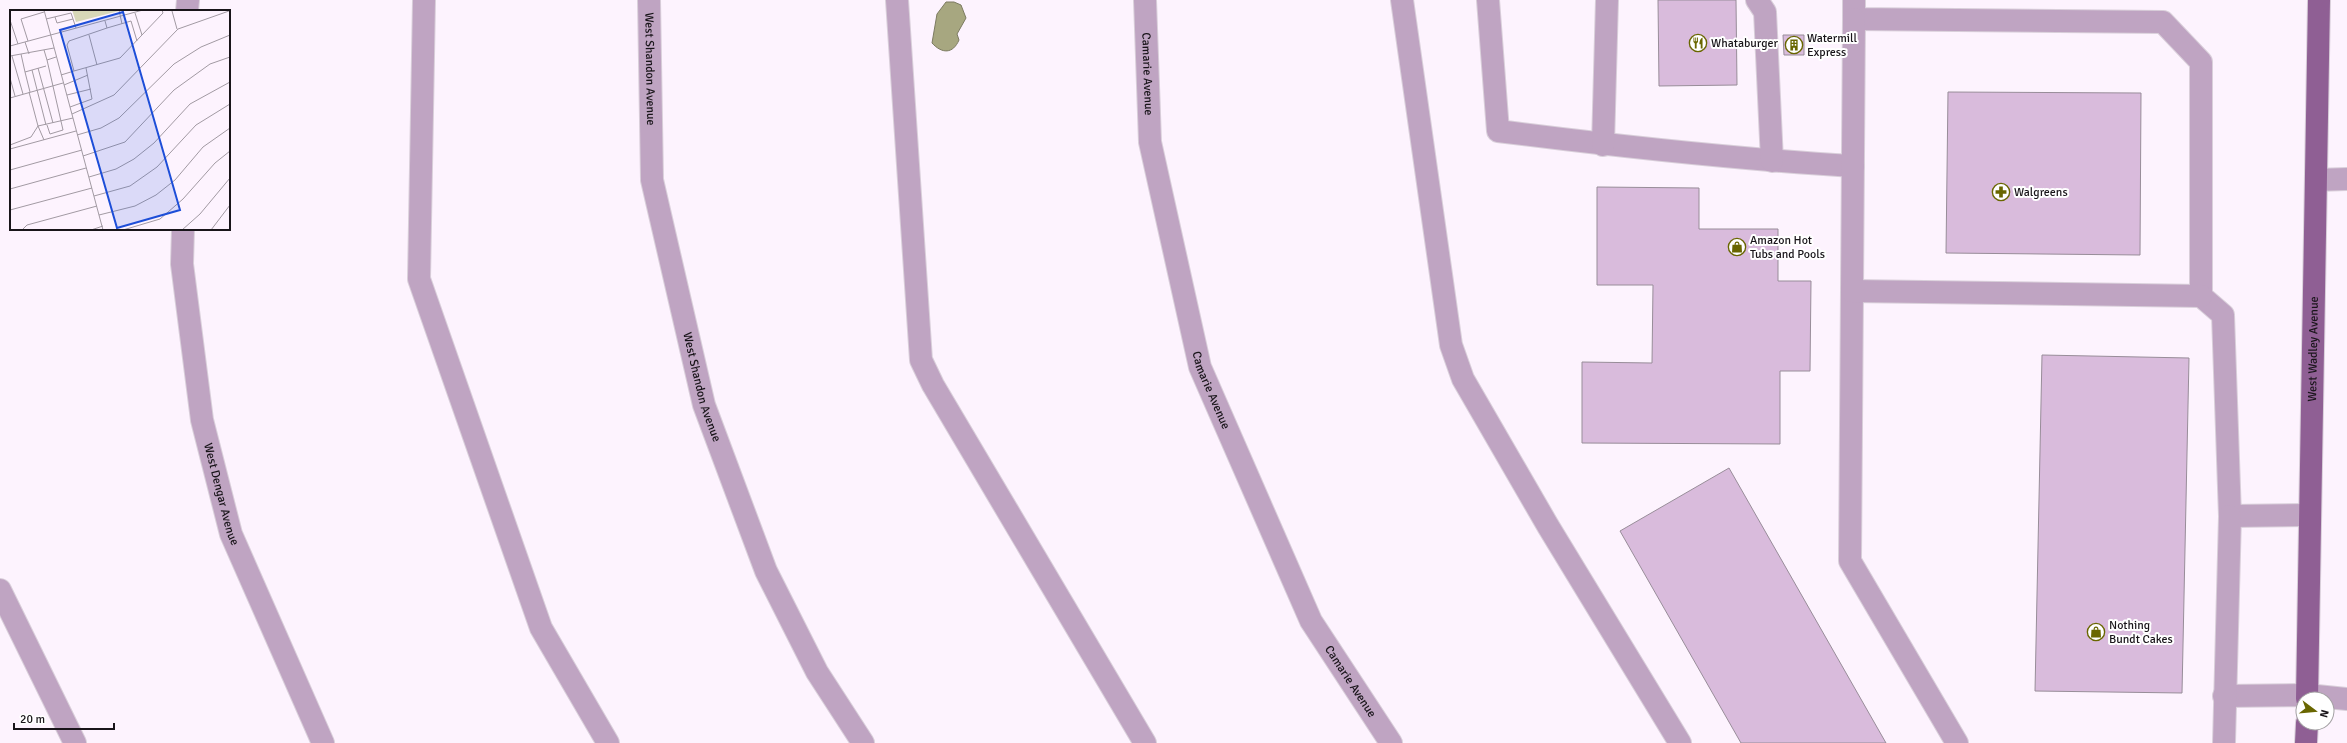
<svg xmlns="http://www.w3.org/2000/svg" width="2347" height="743" viewBox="0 0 2347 743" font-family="Signika,sans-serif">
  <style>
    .water { fill: #a7a780; stroke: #7c7b61 }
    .building { fill: #d9bbdc; stroke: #988d99 }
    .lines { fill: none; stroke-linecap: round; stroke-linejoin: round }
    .minor-casing { stroke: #d9cfda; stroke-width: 24 }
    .major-casing { stroke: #d9cfda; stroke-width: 24 }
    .minor { stroke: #bfa4c2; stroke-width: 22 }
    .major { stroke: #8f5f94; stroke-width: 22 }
    .labels { text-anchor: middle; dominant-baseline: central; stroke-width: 4; stroke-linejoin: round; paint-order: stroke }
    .poi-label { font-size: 12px; fill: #19151a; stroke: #fff; text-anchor: start }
    .street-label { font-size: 12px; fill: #19151a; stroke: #fff }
    .inset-road { fill: none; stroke: #a29aa3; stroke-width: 1 }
    .view { fill: #1d4ed8; fill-opacity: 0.15; stroke: #1d4ed8; stroke-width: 2 }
    .inset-edge { fill: none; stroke: #19151a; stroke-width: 2 }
  </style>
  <rect width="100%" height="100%" fill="#fdf3fe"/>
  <path class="water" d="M946 2H954L961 5 966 18 957 34 959 40C953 54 942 54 932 43L937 14Z"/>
  <path class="building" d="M1658 0H1736L1737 85 1659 86Z
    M1783 35H1804V55H1784Z
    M1948 92 2141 93 2140 255 1946 253Z
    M1597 187 1699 188V229H1778V281H1811L1810 371H1780V444L1582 443V362L1652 363 1653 285H1597Z
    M2042 355 2189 358 2182 693 2035 691Z
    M1729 468 1886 743H1741L1620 531Z"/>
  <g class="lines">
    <defs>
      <g id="minor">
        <path d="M424 0 419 279 541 628 608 743"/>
        <path id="s1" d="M649 0 652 180 704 405 766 571 817 672 863 743"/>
        <path d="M897 0 921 360 933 385 1145 743"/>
        <path id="s2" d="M1145 0 1150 142 1200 367 1311 621 1391 743"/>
        <path d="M1402 0 1451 345 1463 379 1548 526 1680 743"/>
        <path d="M1488 0 1498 131C1616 146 1734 159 1853 166"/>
        <path d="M1757 0 1765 12 1772 161"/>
        <path d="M1854 0V19L2163 22 2201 62V296L2223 315 2230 516 2310 515"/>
        <path d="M187 11 188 0"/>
        <path d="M1854 19 1850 561 1957 743"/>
        <path d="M1603 145 1607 0"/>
        <path d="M2316 180 2347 179"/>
        <path id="s3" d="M183 229 182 264 202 420 231 534 323 743"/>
        <path d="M1852 291 2201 296"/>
        <path d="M0 590 75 743"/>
        <path d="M2224 696 2307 695 2347 699"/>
        <path d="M2224 743 2230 516"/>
      </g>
      <g id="major">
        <path id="s4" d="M2307 699 2319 0"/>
        <path d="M2306 743 2307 723"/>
      </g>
    </defs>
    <use href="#minor" class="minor-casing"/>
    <use href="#major" class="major-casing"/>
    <use href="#minor" class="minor"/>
    <use href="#major" class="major"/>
  </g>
  <defs>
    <symbol id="restaurant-ring" viewBox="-11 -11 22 22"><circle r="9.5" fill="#fff" stroke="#696600" stroke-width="1.5"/><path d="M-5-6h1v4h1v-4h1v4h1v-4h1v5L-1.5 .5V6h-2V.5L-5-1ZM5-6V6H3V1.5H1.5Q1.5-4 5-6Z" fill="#696600"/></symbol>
    <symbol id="building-ring" viewBox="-11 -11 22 22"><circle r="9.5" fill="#fff" stroke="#696600" stroke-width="1.5"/><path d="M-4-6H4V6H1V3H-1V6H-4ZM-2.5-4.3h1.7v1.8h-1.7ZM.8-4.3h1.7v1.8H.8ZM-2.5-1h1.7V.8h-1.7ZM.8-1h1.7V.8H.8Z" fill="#696600"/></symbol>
    <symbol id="pharmacy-ring" viewBox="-11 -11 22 22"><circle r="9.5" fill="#fff" stroke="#696600" stroke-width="1.5"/><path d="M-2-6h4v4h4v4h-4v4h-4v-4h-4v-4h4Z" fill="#696600"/></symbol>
    <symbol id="shop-ring" viewBox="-11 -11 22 22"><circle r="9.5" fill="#fff" stroke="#696600" stroke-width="1.5"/><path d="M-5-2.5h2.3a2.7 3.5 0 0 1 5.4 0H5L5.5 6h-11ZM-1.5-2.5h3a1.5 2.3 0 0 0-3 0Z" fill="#696600"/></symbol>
  </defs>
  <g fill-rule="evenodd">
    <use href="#restaurant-ring" x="1688" y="33" width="20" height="20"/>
    <use href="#building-ring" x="1784" y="35" width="20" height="20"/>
    <use href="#pharmacy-ring" x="1991" y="182" width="20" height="20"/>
    <use href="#shop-ring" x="1727" y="237" width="20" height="20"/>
    <use href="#shop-ring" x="2086" y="622" width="20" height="20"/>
  </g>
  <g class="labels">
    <g class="poi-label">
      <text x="1807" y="38">Watermill<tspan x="1807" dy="14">Express</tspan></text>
      <text x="1711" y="43">Whataburger</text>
      <text x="2014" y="192">Walgreens</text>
      <text x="1750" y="240">Amazon Hot<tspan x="1750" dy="14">Tubs and Pools</tspan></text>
      <text x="2109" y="625">Nothing<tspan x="2109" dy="14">Bundt Cakes</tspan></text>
    </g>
    <g class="street-label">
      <text stroke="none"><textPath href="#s1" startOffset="69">West Shandon Avenue</textPath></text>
      <text stroke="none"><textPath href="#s2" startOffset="74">Camarie Avenue</textPath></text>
      <text stroke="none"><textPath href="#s4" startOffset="350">West Wadley Avenue</textPath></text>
      <text stroke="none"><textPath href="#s1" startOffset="393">West Shandon Avenue</textPath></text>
      <text stroke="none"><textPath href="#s2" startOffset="398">Camarie Avenue</textPath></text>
      <text stroke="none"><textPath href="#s3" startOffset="269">West Dengar Avenue</textPath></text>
      <text stroke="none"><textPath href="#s2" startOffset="722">Camarie Avenue</textPath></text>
    </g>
  </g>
  <g transform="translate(10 10)">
    <rect width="220" height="220" fill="#fdf3fe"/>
    <path d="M62 0H109V1L66 12Z" fill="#d7d7b7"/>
    <path class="inset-road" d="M34 0 93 220M109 0 112 14M162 1 167 19M125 3 132 25M45 7 47 13 63 9M36 9 61 3 66 18M0 10 8 34M97 18 121 11 127 31M79 25 87 55M18 31 11 9 34 2M15 32 19 44M0 36 133 0M34 40 37 50 46 47M11 44 44 38M0 46 11 44 15 62 36 56M2 46 13 84M37 50 53 120 40 124 37 115M28 58 43 113M22 60 36 115M64 61 110 48 153 3 152 0M15 62 20 82M51 65 64 61 57 35 59 31 97 18 95 11M0 68 5 86M54 75 78 65M19 82 28 116 63 108M57 85 81 79M0 88 53 73M60 97 82 89 76 58M62 104 104 85 168 19 219 1M67 125 91 118 109 108 164 54 191 37 220 25M0 135 21 127 28 116 34 130M0 139 66 121M73 146 115 132 164 80 200 54 220 47M0 160 72 140M79 167 106 159 124 149 144 133 180 94 220 72M0 179 76 158M84 186 120 176 147 157 186 115 220 94M0 200 82 178M89 205 125 196 146 185 165 170 193 137 220 118M12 220 17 215 87 196M81 220 93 216M113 220 150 209 173 189 205 153 220 141M172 220 190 204 220 168M201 220 220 195"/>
    <path class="view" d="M113 2 170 200 107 218 50 20Z"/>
    <rect width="220" height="220" class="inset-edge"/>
  </g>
  <g transform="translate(2315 711) rotate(106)"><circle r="19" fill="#ffffff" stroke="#a3a1a3"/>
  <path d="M0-3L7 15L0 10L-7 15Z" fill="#696600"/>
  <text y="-6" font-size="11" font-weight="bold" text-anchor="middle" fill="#19151a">N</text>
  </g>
  <path d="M14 723v6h100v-6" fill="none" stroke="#19151a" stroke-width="2"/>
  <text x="20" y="723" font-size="12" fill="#19151a" stroke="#ffffff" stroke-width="3" paint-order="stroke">20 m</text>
</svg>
